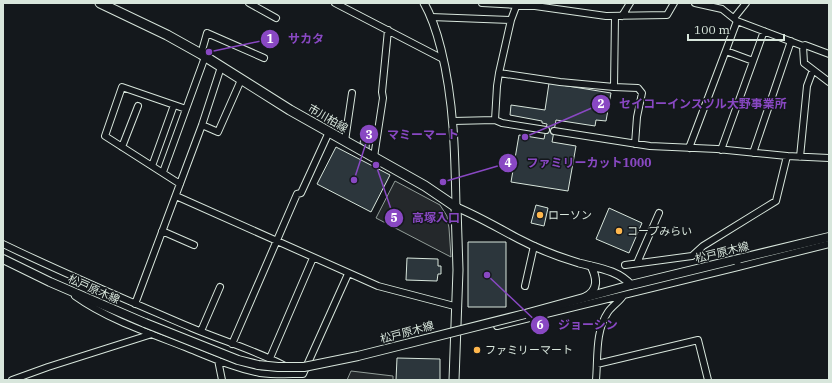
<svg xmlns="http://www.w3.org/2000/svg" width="832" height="383" viewBox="0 0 832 383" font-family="'IBM Plex Serif','Noto Sans JP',serif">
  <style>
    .parking { fill: #24282b; stroke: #939e99 }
    .building { fill: #2c363c; stroke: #d8e6dc }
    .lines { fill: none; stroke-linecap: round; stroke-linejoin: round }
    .minor-casing { stroke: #d8e6dc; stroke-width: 8 }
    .tertiary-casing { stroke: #d8e6dc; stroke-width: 9 }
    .secondary-casing { stroke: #d8e6dc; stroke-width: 10 }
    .primary-casing { stroke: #d8e6dc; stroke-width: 11 }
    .minor { stroke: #14181c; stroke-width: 6 }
    .tertiary { stroke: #14181c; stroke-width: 7 }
    .secondary { stroke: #14181c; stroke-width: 8 }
    .primary { stroke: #14181c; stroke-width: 9 }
    .secondary-bridge-casing { stroke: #d8e6dc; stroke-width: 10; stroke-linecap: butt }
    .secondary-bridge { stroke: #14181c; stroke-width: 8 }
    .poi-dot { fill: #ffb74d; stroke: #14181c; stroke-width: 1.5 }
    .labels { text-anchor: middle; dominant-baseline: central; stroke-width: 3; stroke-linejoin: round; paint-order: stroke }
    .street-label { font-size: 11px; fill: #d8e6dc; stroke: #14181c }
    .poi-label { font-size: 11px; fill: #d8e6dc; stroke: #14181c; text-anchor: start }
    .leader { fill: none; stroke: #8948c3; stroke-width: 1.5 }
    .callout-dot { fill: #8948c3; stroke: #14181c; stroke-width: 1.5 }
    .mark-label { font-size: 12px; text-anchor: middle; font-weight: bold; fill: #fff }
    .callout-label { font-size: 12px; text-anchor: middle; font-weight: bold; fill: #8948c3; stroke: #14181c; stroke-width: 3; stroke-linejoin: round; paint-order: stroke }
  </style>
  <rect width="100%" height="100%" fill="#14181c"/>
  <path class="parking" d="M395 181 440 205 447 216 449 228 451 257 376 218Z
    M351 371 393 376V380H347Z"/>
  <path class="building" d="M549 83 611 93 606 121 596 120 595 126 556 120 552 142 576 146 568 191 511 182 519 135 544 139 547 124 542 123V121L510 115 511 105 545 110Z
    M362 133 370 135 369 150 360 143Z
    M336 147 390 175 371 212 317 184Z
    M536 205 548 208 544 226 531 223Z
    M609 208 642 223 629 253 596 239Z
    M468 242H506V307H468Z
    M407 258 438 259V266H441V274H438L437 281 406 280Z
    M397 358 440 359V380H396Z"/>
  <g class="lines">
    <defs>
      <path id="minor" d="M249 3 276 18
        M335 3 443 59
        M482 3 535 6 606 16 667 15 674 3
        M695 3 722 9 737 21 803 46 804 63 829 82
        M622 16 630 3
        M431 17 511 20
        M734 18 746 3
        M803 46 805 45 829 54
        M726 51 753 61
        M201 54 207 33 264 58
        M499 73 560 82 614 87 615 16
        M614 87 638 88 642 93 637 117 635 144
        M495 120 497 86 499 73 511 20 517 4
        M453 121 495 120 502 123 546 130
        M202 125 218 132 241 80
        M554 131 650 146 717 149 787 156 829 158
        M345 141 352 93
        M122 147 138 106
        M689 148 737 21
        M721 150 764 31
        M753 153 791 41
        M374 157 383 98 382 92 388 30
        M800 157 807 86 813 70
        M152 166 174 105
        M163 172 186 109
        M180 184 105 136 122 87 186 109 205 57
        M176 196 378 286 458 307
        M162 231 194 245
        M3 244C65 274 129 301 192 328 223 341 255 350 285 366
        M637 263 659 213
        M625 265 692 256 703 246 776 201 787 156
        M738 267 829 244
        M525 286 534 246
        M75 296C107 319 149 333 185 347 210 357 234 368 260 373 275 375 289 374 303 374L348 274
        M135 304 202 125 221 67
        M497 326 738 267 737 259
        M201 331 220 287
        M232 344 297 194 301 193 329 132
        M270 358 313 258
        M218 360 222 380
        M597 364 698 340 708 380
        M12 380 48 367 152 334
        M596 380C598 358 595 331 608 312 612 306 619 302 623 296"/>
      <path id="tertiary" d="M424 3C432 17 437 33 441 49 454 101 455 154 456 207 478 216 498 228 519 239 538 249 559 257 579 263 598 268 618 270 631 285
        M585 297C599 290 597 278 591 266"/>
      <path id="secondary" d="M3 259 50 282 145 323
        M525 314 631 285 829 237"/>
      <path id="primary" d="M100 3 167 35 201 54 290 110 425 186 456 207 458 270 454 380"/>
    </defs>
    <use href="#minor" class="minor-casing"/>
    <use href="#tertiary" class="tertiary-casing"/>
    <use href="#secondary" class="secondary-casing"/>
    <use href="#primary" class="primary-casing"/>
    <use href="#minor" class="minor"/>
    <use href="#tertiary" class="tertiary"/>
    <use href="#secondary" class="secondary"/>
    <use href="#primary" class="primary"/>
    <defs>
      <path id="secondary-bridge" d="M145 323 238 360 258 365 278 367H304L358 356 525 314"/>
    </defs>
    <use href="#secondary-bridge" class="secondary-bridge-casing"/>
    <use href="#secondary-bridge" class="secondary-bridge"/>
  </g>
  <g class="poi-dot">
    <circle cx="540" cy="215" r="4"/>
    <circle cx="619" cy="231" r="4"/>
    <circle cx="477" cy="350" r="4"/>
  </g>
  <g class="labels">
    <g class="street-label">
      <text transform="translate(328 118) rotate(30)">市川柏線</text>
      <text transform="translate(722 252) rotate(-14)">松戸原木線</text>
      <text transform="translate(94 289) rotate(24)">松戸原木線</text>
      <text transform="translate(407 332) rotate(-15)">松戸原木線</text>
    </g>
    <g class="poi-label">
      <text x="548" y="215">ローソン</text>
      <text x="627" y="231">コープみらい</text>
      <text x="485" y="350">ファミリーマート</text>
    </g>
  </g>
  <path class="leader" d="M209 52L270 39M525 137L601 104M354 180L369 134M443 182L508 163M376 165L394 218M487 275L540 325"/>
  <g class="callout-dot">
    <circle cx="209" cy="52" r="4"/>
    <circle cx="525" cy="137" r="4"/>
    <circle cx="354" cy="180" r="4"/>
    <circle cx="443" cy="182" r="4"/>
    <circle cx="376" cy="165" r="4"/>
    <circle cx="487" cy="275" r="4"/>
    <circle cx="270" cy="39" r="10"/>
    <circle cx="601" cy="104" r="10"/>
    <circle cx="369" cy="134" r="10"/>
    <circle cx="508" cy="163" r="10"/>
    <circle cx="394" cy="218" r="10"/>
    <circle cx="540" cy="325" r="10"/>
  </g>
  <g class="mark-label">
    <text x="270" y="43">1</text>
    <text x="601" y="108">2</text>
    <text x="369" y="139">3</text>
    <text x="508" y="167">4</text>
    <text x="394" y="222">5</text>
    <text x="540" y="329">6</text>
  </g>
  <g class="callout-label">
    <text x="306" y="43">サカタ</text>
    <text x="703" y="108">セイコーインスツル大野事業所</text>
    <text x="423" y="139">マミーマート</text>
    <text x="589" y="167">ファミリーカット1000</text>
    <text x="436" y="222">高塚入口</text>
    <text x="588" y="329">ジョーシン</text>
  </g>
  <rect width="832" height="383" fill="none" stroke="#d8e6dc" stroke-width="8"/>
  <path d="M688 34v6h96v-6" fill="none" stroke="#d8e6dc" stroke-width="2"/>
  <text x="694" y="34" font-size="12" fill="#d8e6dc" stroke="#14181c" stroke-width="3" paint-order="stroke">100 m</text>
</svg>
